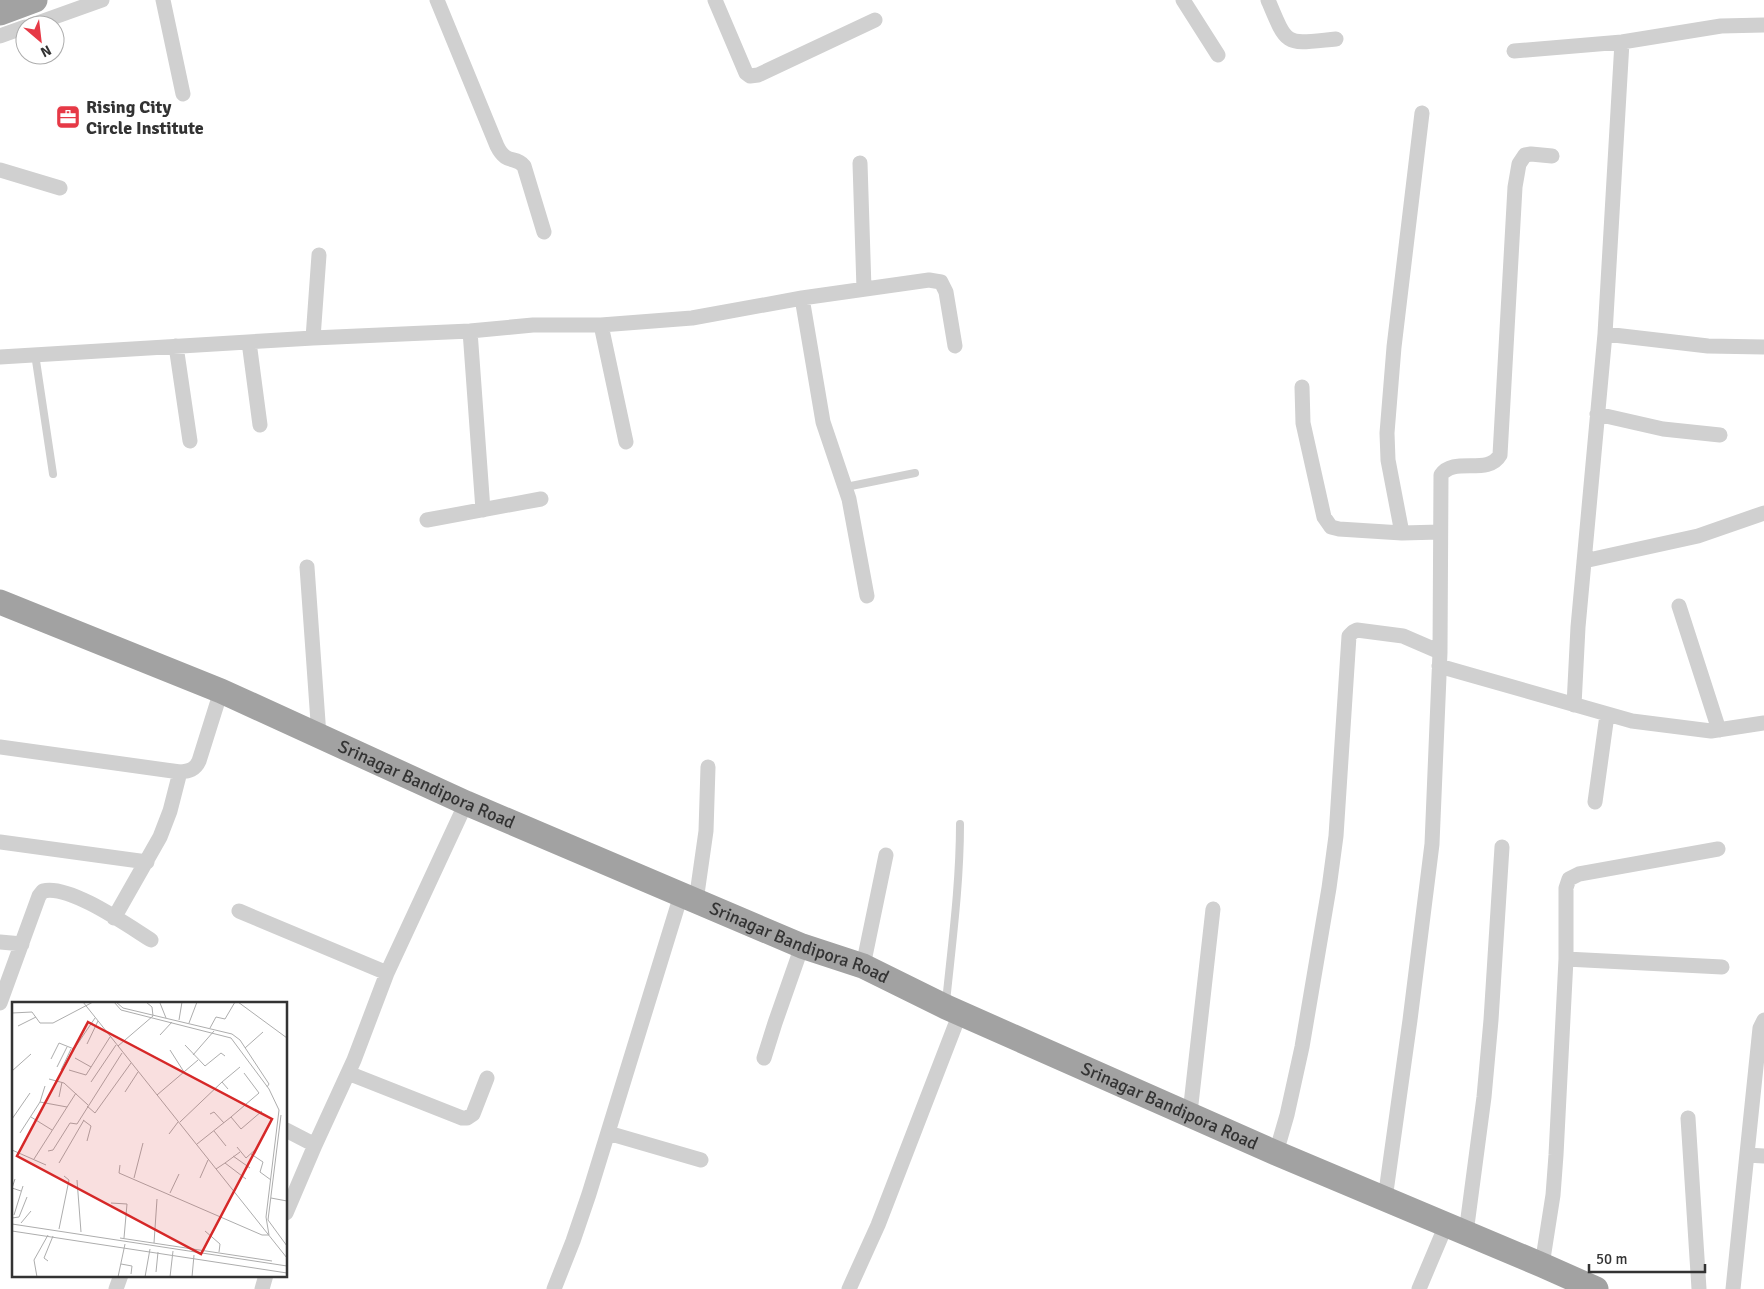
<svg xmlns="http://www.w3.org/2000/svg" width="1764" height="1289" viewBox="0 0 1764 1289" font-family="Signika,sans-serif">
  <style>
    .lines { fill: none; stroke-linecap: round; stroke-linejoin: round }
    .service { stroke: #d0d0d0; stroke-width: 8 }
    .minor { stroke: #d0d0d0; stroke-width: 15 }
    .trunk { stroke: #a2a2a2; stroke-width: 25 }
    .labels { text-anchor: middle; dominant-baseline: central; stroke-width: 5; stroke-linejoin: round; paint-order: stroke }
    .poi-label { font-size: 18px; font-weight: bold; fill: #333; stroke: #fff; text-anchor: start }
    .street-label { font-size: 18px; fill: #333; stroke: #fff }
    .inset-road { fill: none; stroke: #adadad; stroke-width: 1 }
    .view { fill: #d62828; fill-opacity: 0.15; stroke: #d62828; stroke-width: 2.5 }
    .inset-edge { fill: none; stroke: #333; stroke-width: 2.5 }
  </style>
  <rect width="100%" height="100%" fill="#fff"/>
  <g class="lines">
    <path class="service" d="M35 354 53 474
      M846 487 915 473
      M946 1002C952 943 960 884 960 824"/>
    <path class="minor" d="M163 0 183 94
      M437 0 497 146C507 166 515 155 524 166L544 232
      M715 0 746 73 750 76 758 75 875 20
      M1183 0 1218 55
      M1268 0C1288 48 1285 44 1336 39
      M32 25 102 0
      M0 36 25 27
      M1514 51 1622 42 1721 26 1764 25
      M860 163 864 289
      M0 170 60 188
      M802 298 823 422 849 499 867 596
      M601 325 626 442
      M470 331 483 510
      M1605 334 1708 346 1764 347
      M313 338 319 255
      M249 342 260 425
      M176 346 190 441
      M0 357 313 338 470 331 533 325H601L692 318 802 298 929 280 941 282 946 292 955 346
      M1302 387 1303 423 1324 517 1331 527 1339 529 1402 533 1440 532
      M1597 414 1663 429 1720 435
      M427 520 541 499
      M1402 533 1388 460 1387 433 1394 347 1422 113
      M1584 561 1698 536 1764 513
      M307 567 319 736
      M1679 606 1719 730
      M1439 666 1632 721 1711 731 1764 723
      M1574 705 1578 627 1605 334 1622 42
      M0 747 180 772C189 771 195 770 199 761L221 691
      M1595 802 1607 715
      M0 842 147 862
      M696 901 706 831 708 767
      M239 911 387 973
      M114 918 160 837 170 811 180 772
      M0 942 22 944
      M1566 959 1722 967
      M863 966 886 855
      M0 1003 39 896 43 891C69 884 127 925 151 940
      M764 1058 775 1023 802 946
      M348 1073 462 1118H467L473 1114 487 1078
      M1190 1113 1213 909
      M1688 1118 1699 1289
      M286 1130 315 1145 354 1060 387 973 466 803
      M608 1133 701 1160
      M1276 1153 1287 1115 1302 1047 1329 888 1336 836 1349 636 1353 632 1357 630 1403 636 1440 652
      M1747 1155 1764 1156
      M1385 1199 1410 1020 1432 844 1440 652 1441 475C1454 456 1488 476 1500 455L1515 187 1519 164 1525 155 1531 154 1552 156
      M286 1213 315 1145
      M1466 1233 1484 1097 1491 1020 1502 847
      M1542 1265 1553 1195 1556 1155 1566 959V888L1569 879 1579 874 1718 849
      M116 1289 121 1275
      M262 1289 266 1275
      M554 1289 573 1241 589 1194 681 895
      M849 1289 878 1225 960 1013
      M1419 1289 1446 1225
      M1733 1289 1760 1028 1764 1020"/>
    <g class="trunk">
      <path d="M0 13 35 0"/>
      <path id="s1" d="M0 602 221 691 466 803 802 946 863 966 946 1007 1276 1153 1542 1265 1596 1289"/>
    </g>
  </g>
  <defs>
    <symbol id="office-square" viewBox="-11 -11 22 22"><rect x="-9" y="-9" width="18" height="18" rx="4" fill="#e63946" stroke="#fff"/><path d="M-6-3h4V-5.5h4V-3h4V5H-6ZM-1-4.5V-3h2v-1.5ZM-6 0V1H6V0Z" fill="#fff"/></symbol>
  </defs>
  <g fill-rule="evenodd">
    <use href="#office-square" x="54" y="103" width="28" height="28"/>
  </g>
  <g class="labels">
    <g class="poi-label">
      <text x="86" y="107">Rising City<tspan x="86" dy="21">Circle Institute</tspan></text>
    </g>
    <g class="street-label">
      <text stroke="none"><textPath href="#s1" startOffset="464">Srinagar Bandipora Road</textPath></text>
      <text stroke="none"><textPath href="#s1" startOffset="869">Srinagar Bandipora Road</textPath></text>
      <text stroke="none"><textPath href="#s1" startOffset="1274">Srinagar Bandipora Road</textPath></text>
    </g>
  </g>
  <g transform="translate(12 1002)">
    <rect width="275" height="275" fill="#fff"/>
    <path class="inset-road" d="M71 0 275 256M102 0 109 8 219 36 257 87 267 108 254 215 257 233H250L107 171 108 163M104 0 111 6 220 32 228 38 257 82 255 85M226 0 275 36M148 1 154 16M0 11 20 10 28 21H41L81 0M167 18 170 0M177 21 185 0M6 24 24 15M198 26 204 15 213 17 223 0M148 33 160 20M75 42 86 19M173 43 193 64 209 51 213 54M106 44 141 14 140 5 134 0M233 46 251 30M158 48 172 70M181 53 202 29M63 56 79 65M39 57 47 41 62 47 83 16M45 65 55 45M49 68 59 47M57 68 74 73 98 35M0 69 19 52M37 77 52 81 76 103M79 80 104 43M210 80 228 65M113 90 126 70M145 93 186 58M47 95 50 80M28 100 55 105M75 104 83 111 119 61M198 112 202 110 212 121M269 113 256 218 275 244M19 115 40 128M219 115 247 91 232 71M0 117 18 91M71 118 79 124 75 139M168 120 210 80 216 87M202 129 214 144M8 131 28 100 33 84M157 132 166 120M185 142 219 115 229 127 250 109M225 145 234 156 244 147M0 148 34 163M36 149 41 148 58 121 65 122 110 51M239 152 251 160 248 170 259 178M221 154 238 166M22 157 64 91M47 161 72 118M213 161 228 150M204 167 213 161 234 177M122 176 131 141M188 176 196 158M3 177 0 186 9 189M65 178 69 230M158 191 167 172M259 196 275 199M99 201 115 202 112 236M2 213 11 184M0 216 7 215 15 195M9 221 19 209M0 222 275 264M47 227 57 178 52 174M0 229 275 271M193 229 208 242 207 250M108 236 260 259M142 241 145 197M36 259 32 256 41 234M109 262 120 264 119 272M144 270 146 250M25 275 22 258 36 233M106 275 113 242M133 275 138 247M158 275 161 249M180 275 182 253"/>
    <path class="view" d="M76 20 260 117 189 252 5 154Z"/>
    <rect width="275" height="275" class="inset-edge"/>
  </g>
  <g transform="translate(40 40) rotate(152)"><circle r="24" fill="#ffffff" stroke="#adadad"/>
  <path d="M0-4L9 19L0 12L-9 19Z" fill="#e63946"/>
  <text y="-8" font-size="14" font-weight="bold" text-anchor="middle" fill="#333333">N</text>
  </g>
  <path d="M1589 1264v8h116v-8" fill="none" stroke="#333333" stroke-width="2.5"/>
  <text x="1596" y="1264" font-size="15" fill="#333333" stroke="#ffffff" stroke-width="4" paint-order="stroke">50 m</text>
</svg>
